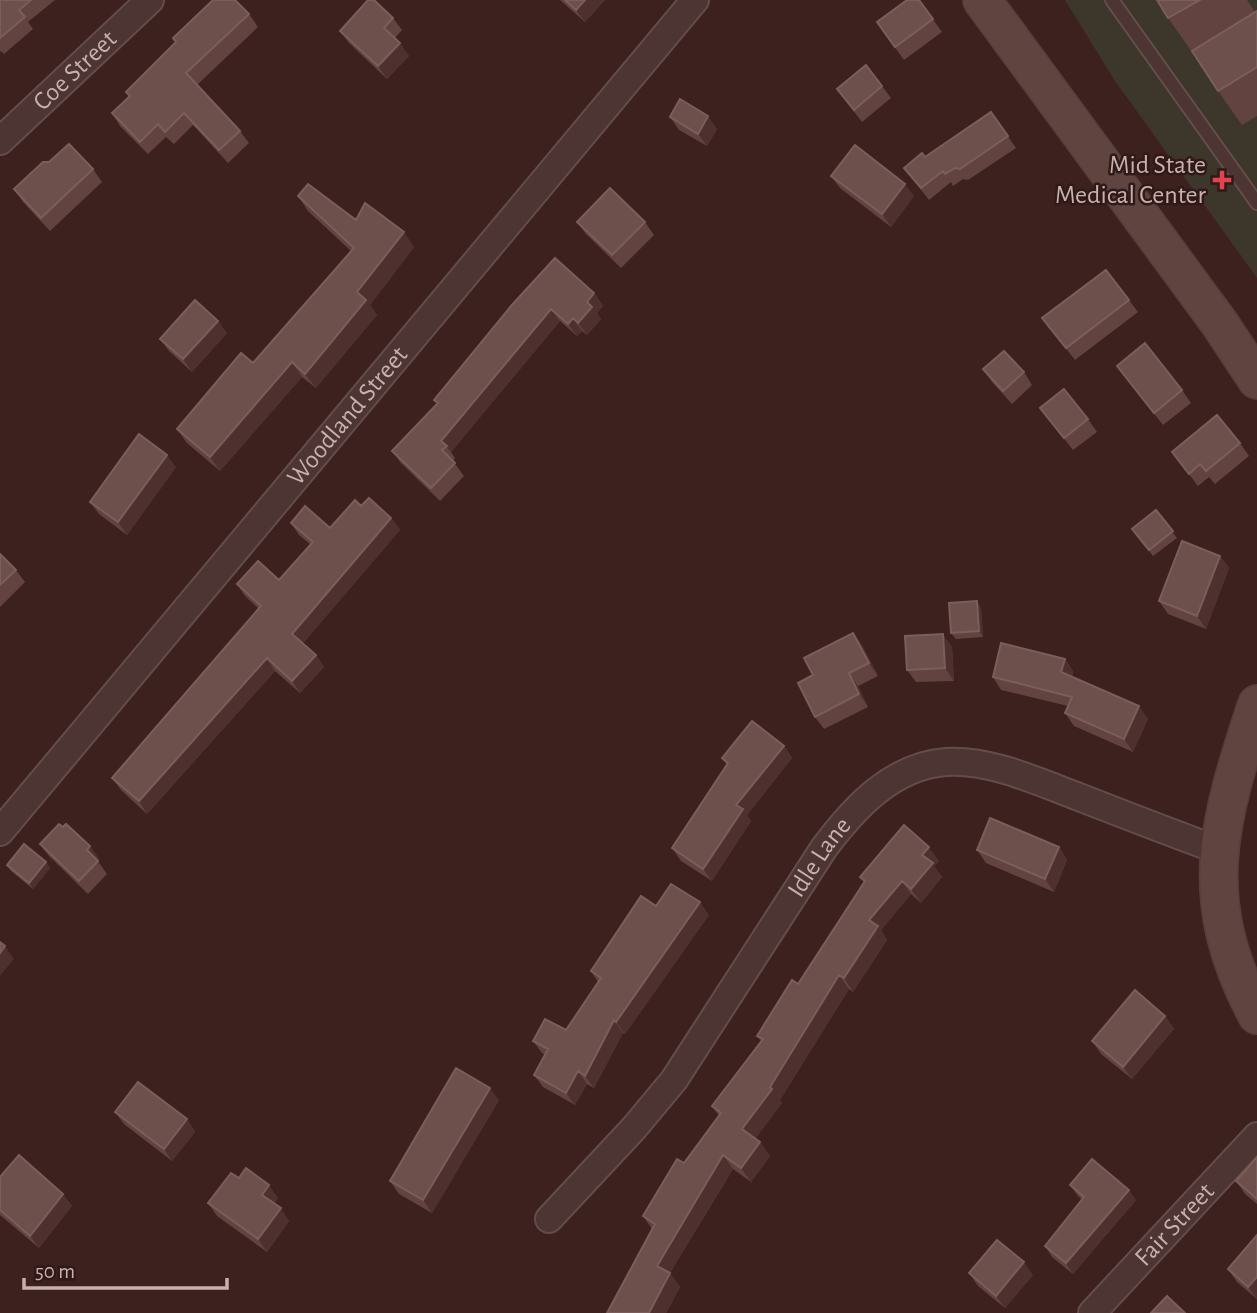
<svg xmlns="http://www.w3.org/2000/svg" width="1257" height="1313" viewBox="0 0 1257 1313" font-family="'Alegreya Sans',sans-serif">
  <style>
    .medical { fill: #3c362b }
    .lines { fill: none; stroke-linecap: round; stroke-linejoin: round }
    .lane-casing { stroke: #634d4b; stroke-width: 16 }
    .street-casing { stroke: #634d4b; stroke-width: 30 }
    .secondary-casing { stroke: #553e3c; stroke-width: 40 }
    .lane { stroke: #4c3533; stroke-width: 12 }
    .street { stroke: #4c3533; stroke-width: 26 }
    .secondary { stroke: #5f4440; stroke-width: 37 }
    .wall { fill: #624340 }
    .shaded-wall { fill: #4e312e }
    .building { fill: #6d4f4c; stroke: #7b5e5b; stroke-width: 2 }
    .health-dot { fill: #e0444e; stroke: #301a18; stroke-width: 2.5 }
    .labels { text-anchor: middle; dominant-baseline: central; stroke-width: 5; stroke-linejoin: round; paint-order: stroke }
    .street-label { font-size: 26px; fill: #c8b0ae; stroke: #301a18 }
    .poi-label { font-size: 26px; fill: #c8b0ae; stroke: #301a18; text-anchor: end }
  </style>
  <rect width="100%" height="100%" fill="#3c211f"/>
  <path class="medical" d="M1065 0H1257V278L1115 81Z"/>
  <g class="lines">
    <defs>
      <path id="lane" d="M1112 0 1257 203"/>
      <g id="street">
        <path id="s1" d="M0 141 150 0"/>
        <path id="s2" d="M0 832 695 0"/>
        <path id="s3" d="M549 1219 634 1128 674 1080 824 848C854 808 892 766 946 762 990 759 1039 782 1079 797 1125 815 1172 833 1218 850"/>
        <path id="s4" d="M1092 1313 1257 1136"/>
      </g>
      <path id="secondary" d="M982 0 1220 324 1257 380
        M1257 704C1218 822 1195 899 1257 1015"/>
    </defs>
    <use href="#lane" class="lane-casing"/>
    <use href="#street" class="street-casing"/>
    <use href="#secondary" class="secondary-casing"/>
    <use href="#lane" class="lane"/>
    <use href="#street" class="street"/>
    <use href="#secondary" class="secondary"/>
  </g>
  <path class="wall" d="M0 0H55L28 22 33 29 4 54 1 51 0 52Z
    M560 0H605L585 22Z
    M919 0 942 32 904 60 877 22Z
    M1157 0H1247L1255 12 1257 11V116L1242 125 1218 91 1193 52H1192L1168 18Z
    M249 14 258 27 197 85 240 131 249 143 228 163 193 125 174 144 166 137 148 154 120 126 112 113 129 97 126 92 176 42 173 38Z
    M393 18 402 30 395 38 409 56 387 79 349 43 340 31Z
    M882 86 891 98 862 122 837 89Z
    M991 112 1016 148 968 180 963 179 953 186 951 182 929 200 904 168 925 157Z
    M670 117 717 129 707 146 679 130Z
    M93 169 102 182 50 231 23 202 14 189Z
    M831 176 914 196 891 227 840 188Z
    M298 196 356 220 414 247 370 305 377 315 316 388 302 377 220 471 187 443 177 429 253 363 351 251 308 211Z
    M577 222H645L654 235 621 268 586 234Z
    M594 293 603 306 597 313 601 319 587 335 582 331 577 336 560 321 451 452 455 458 453 461 464 476 440 501 401 463 392 451 437 404 434 400 511 306Z
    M1129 300 1138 312 1075 360 1042 318Z
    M218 321 227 333 192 372 169 351 160 339Z
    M1117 366 1182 390 1191 403 1163 425Z
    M983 369 1024 372 1032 385 1012 404 992 382Z
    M1040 408 1088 419 1097 432 1073 450Z
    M1240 443 1249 456 1215 484 1209 477 1198 486 1172 452Z
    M176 467 127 535 99 514 90 502Z
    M361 506 391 518 400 530 303 643 316 655 324 667 300 693 275 671 147 814 121 790 112 778 259 609 245 596 237 584 279 580 311 545 299 535 291 523 330 528Z
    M1156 510 1177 538 1153 556 1132 529Z
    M0 554 16 570 25 582 0 607Z
    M1220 556 1229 568 1206 629 1168 614 1159 601Z
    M981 608 983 637 956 639 951 633Z
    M853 633 862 645 878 676 858 686 868 707 824 729 815 717 813 675Z
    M952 647 954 681 916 682 907 670Z
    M1065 659 1073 671 1072 677 1148 719 1133 752 1074 726 1065 713 1068 706 1001 690 993 677Z
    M784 746 792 758 747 815 751 821 712 881 681 861 672 848 727 765 722 758Z
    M40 844 90 846 99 859 97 860 107 874 88 894 49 856Z
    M1059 847 1067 860 1054 892 986 863 977 850Z
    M939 861 934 866 942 877 921 903 911 894 881 930 887 940 853 992 849 989 780 1100 782 1103 755 1139 760 1142 770 1156 751 1182 733 1169 670 1273 680 1287 666 1313 652 1229 643 1216 719 1116 712 1106 761 1041 757 1036 798 984 864 882 860 877Z
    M46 862 50 868 33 889 11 871 7 865Z
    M656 906 709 915 625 1034 623 1033 594 1088 587 1084 575 1105 543 1087 534 1075 545 1055 542 1053 533 1041 566 1030 598 982 591 971Z
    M1165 1016 1174 1029 1132 1079 1101 1054 1092 1041Z
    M499 1100 432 1213 399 1194 390 1181Z
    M115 1112 187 1119 195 1132 172 1161 124 1124Z
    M1257 1157V1204L1245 1194 1236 1181Z
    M0 1177 63 1194 72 1206 39 1248 0 1215Z
    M239 1178 278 1198 274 1204 289 1221 267 1252 217 1216 208 1203Z
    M1070 1185 1136 1200 1073 1274 1052 1257 1045 1246 1082 1200 1078 1196Z
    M1257 1235V1299L1237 1282 1228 1269Z
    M969 1273 1033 1275 1005 1308 978 1286Z"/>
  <path class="shaded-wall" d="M585 0H605L585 22 576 10Z
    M400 43 409 56 387 79 378 66Z
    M708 116 717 129 707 146 698 134Z
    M905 184 914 196 891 227 882 214Z
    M404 232 414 247 370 305 377 315 316 388 305 374 357 292Z
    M594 293 603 306 597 313 601 319 587 335 578 323 587 302Z
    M551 309 560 321 451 452 441 441Z
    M573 318 582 331 577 336 568 324Z
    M218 321 227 333 192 372 183 359Z
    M292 362 302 377 220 471 210 457Z
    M167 455 176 467 127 535 118 522Z
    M391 518 400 530 301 646 292 634Z
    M1220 556 1229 568 1206 629 1197 616Z
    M977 601 981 608 983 637 979 631Z
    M853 633 862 645 878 676 869 663Z
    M943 634 952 647 954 681 945 668Z
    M316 655 324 667 300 693 292 681Z
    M267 658 275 671 147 814 139 801Z
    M1065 659 1073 671 1070 685 1061 672Z
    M849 673 858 686 868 707 859 694Z
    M1139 706 1148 719 1133 752 1124 739Z
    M784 746 792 758 747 815 751 821 712 881 703 869 736 805Z
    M90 846 99 859 95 862 87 850Z
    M929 847 939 861 934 866 942 877 921 903 911 889 922 855Z
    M1059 847 1067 860 1054 892 1045 879Z
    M46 862 50 868 33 889 29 883Z
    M902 881 911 894 881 930 887 940 853 992 844 978 869 920Z
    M700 902 709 915 625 1034 616 1022Z
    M5 946 14 959 0 976V953Z
    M839 975 849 989 780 1100 782 1103 752 1143 742 1129 770 1087Z
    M1165 1016 1174 1029 1132 1079 1123 1067Z
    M614 1020 623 1033 594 1088 585 1076Z
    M578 1071 587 1084 575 1105 566 1093Z
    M490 1088 499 1100 432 1213 423 1200Z
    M187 1119 195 1132 172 1161 164 1149Z
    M760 1142 770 1156 751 1182 741 1168Z
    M723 1155 733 1169 670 1273 680 1287 666 1313H649L657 1266Z
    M269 1185 278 1198 271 1208 262 1195Z
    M1129 1190 1136 1200 1073 1274 1066 1263Z
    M63 1194 72 1206 39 1248 30 1236Z
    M281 1208 289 1221 267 1252 258 1239Z
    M1024 1262 1033 1275 1005 1308 996 1296Z
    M1257 1277V1299L1248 1287Z"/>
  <path class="building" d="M0 0H31L19 10 25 17 0 38Z
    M213 0H235L249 14 186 73 240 131 219 150 184 113 165 132 158 124 140 142 112 113 130 96 126 92 176 42 173 38Z
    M368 0H374L393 18 384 28 400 43 378 66 340 31Z
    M565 0H585L576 10Z
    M907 0H919L933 19 895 47 877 22Z
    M1157 0H1200L1168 18Z
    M1257 11V67L1218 91 1192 51Z
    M866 65 882 86 854 110 837 89Z
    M680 99 708 116 698 134 670 117Z
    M991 112 1008 136 960 169 955 168 945 174 943 171 921 188 904 168 922 153 925 157Z
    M69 144 93 169 41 218 14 189 43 162H49Z
    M855 145 905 184 882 214 831 176Z
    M308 184 356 220 365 203 404 232 357 292 366 300 305 374 292 362 210 457 177 429 241 353 253 363 354 248 298 196Z
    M610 188 645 222 612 255 577 222Z
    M555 258 594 293 587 302 592 307 578 323 573 318 568 324 551 309 441 441 447 446 442 450 455 463 431 488 392 451 438 403 434 400 511 306Z
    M1106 270 1129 300 1066 348 1042 318Z
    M195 300 218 321 183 359 160 339Z
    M1145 343 1182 390 1154 413 1117 366Z
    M1004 351 1024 372 1003 391 983 369Z
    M1064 389 1088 419 1064 438 1040 408Z
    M1217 415 1240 443 1206 471 1200 464 1189 474 1172 452Z
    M139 434 167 455 118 522 90 502Z
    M369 498 391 518 292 634 316 655 292 681 267 658 139 801 112 778 261 606 237 584 258 561 279 580 313 542 291 523 305 506 330 528 355 500 361 506Z
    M1156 510 1173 531 1149 550 1132 529Z
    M1182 541 1220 556 1197 616 1159 601Z
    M0 554 16 570 0 585Z
    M977 601 979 631 951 633 949 603Z
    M853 633 869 663 849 673 859 694 815 717 798 683 813 675 804 658Z
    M943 634 945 668 907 670 905 636Z
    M1001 643 1065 659 1061 672 1139 706 1124 739 1065 713 1072 697 993 677Z
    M752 721 784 746 736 805 743 809 703 869 672 848 728 763 722 758Z
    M990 818 1059 847 1045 879 977 850Z
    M59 824 63 827 66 824 90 846 87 850 98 861 79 881 40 844Z
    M904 825 929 847 922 855 933 863 911 889 902 881 869 920 878 926 844 978 839 975 770 1087 772 1089 742 1129 760 1142 741 1168 723 1155 657 1266 670 1273 649 1313H607L655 1224 643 1216 677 1159 684 1163 721 1113 712 1106 763 1039 757 1036 792 980 798 984 865 881 860 877Z
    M24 844 46 862 29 883 7 865Z
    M671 884 700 902 616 1022 614 1020 585 1076 578 1071 566 1093 534 1075 548 1049 533 1041 545 1019 566 1030 601 978 591 971 641 896 656 906Z
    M0 942 5 946 0 953Z
    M1135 990 1165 1016 1123 1067 1092 1041Z
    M456 1068 490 1088 423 1200 390 1181Z
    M138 1082 187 1119 164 1149 115 1112Z
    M19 1155 63 1194 30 1236 0 1210V1177Z
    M1257 1157V1199L1236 1181Z
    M1092 1159 1129 1190 1066 1263 1045 1246 1084 1197 1070 1185Z
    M246 1168 269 1185 262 1195 281 1208 258 1239 208 1203 231 1173 239 1178Z
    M1257 1235V1277L1248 1287 1228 1269Z
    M997 1240 1024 1262 996 1296 969 1273Z
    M1167 1296 1185 1313H1151Z"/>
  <path class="health-dot" d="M1218.5 169.5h7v7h7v7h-7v7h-7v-7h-7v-7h7z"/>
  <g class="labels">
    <g class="street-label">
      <text stroke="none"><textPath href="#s1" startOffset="103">Coe Street</textPath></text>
      <text stroke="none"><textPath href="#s2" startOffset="542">Woodland Street</textPath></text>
      <text stroke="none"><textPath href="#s3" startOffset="453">Idle Lane</textPath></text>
      <text stroke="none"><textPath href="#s4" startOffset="121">Fair Street</textPath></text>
    </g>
    <g class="poi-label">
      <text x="1206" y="165">Mid State<tspan x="1206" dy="30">Medical Center</tspan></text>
    </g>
  </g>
  <path d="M24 1278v10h203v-10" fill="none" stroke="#c8b0ae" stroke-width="3.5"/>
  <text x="35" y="1278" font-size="21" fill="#c8b0ae" stroke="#301a18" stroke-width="5" paint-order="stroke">50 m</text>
</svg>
